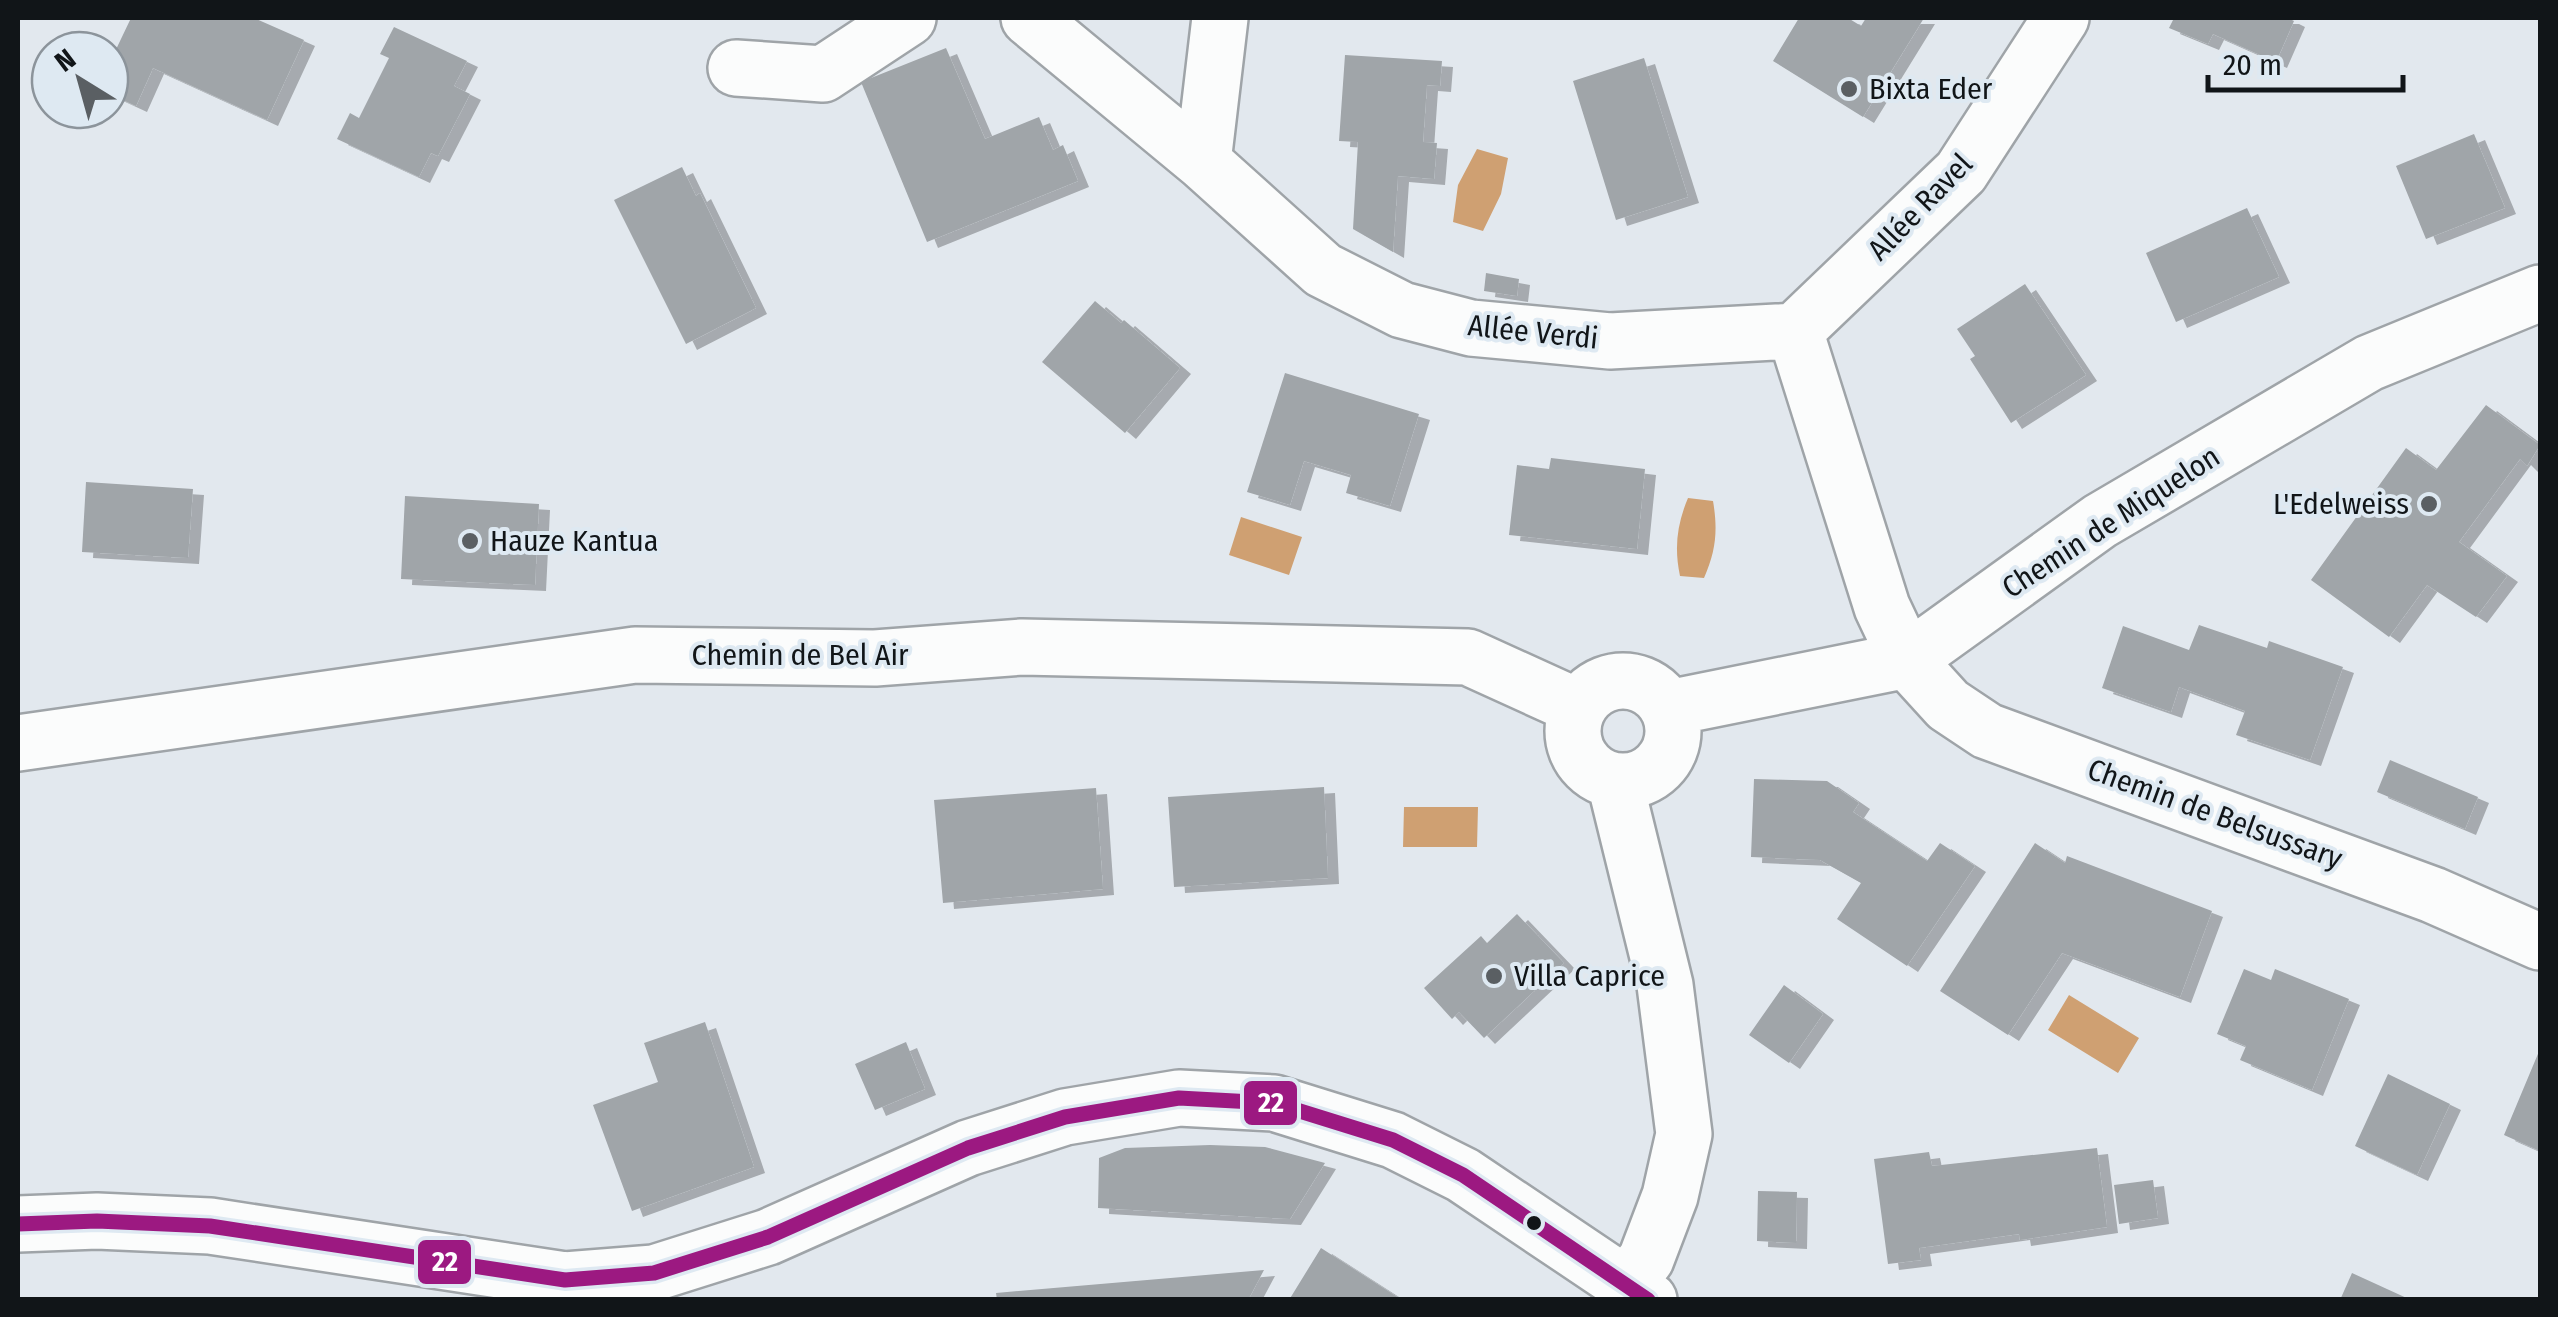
<svg xmlns="http://www.w3.org/2000/svg" width="2558" height="1317" viewBox="0 0 2558 1317" font-family="'Fira Sans Condensed',sans-serif">
  <style>
    .water { fill: #cfa072 }
    .building { fill: #a0a5a9; filter: url(#shadow) }
    .lines { fill: none; stroke-linecap: round; stroke-linejoin: round }
    .minor-casing { stroke: #9fa4a8; stroke-width: 60 }
    .tertiary-casing { stroke: #9fa4a8; stroke-width: 60 }
    .minor { stroke: #fbfcfc; stroke-width: 55 }
    .tertiary { stroke: #fbfcfc; stroke-width: 55 }
    .bus-1-casing { stroke: #dee9f2; stroke-width: 22 }
    .bus-1 { stroke: #9c1981; stroke-width: 15 }
    .poi-dot { fill: #5a5f63; stroke: #dee9f2; stroke-width: 4 }
    .bus-dot { fill: #111518; stroke: #dee9f2; stroke-width: 4 }
    .labels { text-anchor: middle; dominant-baseline: central; stroke-width: 8; stroke-linejoin: round; paint-order: stroke }
    .poi-label { font-size: 30px; fill: #111518; stroke: #dee9f2; text-anchor: start }
    .street-label { font-size: 30px; fill: #111518; stroke: #dee9f2 }
    .line-badge { stroke: #dee9f2; stroke-width: 4 }
    .badge-label { font-size: 28px; text-anchor: middle; font-weight: bold; fill: #fff }
  </style>
  <defs>
    <filter id="shadow"><feDropShadow dx="11" dy="6" stdDeviation="0" flood-color="#0004"/></filter>
  </defs>
  <rect width="100%" height="100%" fill="#e2e8ee"/>
  <path class="water" d="M1477 149 1508 158 1501 194 1483 231 1453 222 1458 185Z
    M1688 498 1713 501C1718 530 1716 551 1704 578L1680 576C1674 548 1677 524 1688 498Z
    M1241 517 1302 537 1289 575 1229 555Z
    M1404 807H1478L1477 847H1403Z
    M2069 995 2139 1038 2118 1073 2048 1030Z"/>
  <path class="building" d="M131 18H254L304 40 267 120 153 68 136 106 110 94V62Z
    M1799 18H1848L1861 26 1866 18H1924L1863 117 1773 61Z
    M2174 18H2288L2294 21 2276 62 2213 34 2208 44 2169 28Z
    M394 27 467 61 454 86 470 94 438 156 431 153 419 177 337 139 350 113 359 118 389 58 380 54Z
    M946 48 985 139 1039 117 1053 150 1063 145 1078 181 927 242 861 82Z
    M1345 55 1442 61 1440 86 1427 85 1423 142 1437 143 1434 179 1398 176 1393 252 1353 229 1358 142 1339 141Z
    M1644 58 1688 197 1616 220 1573 81Z
    M2474 134 2505 208 2426 239 2396 166Z
    M682 167 696 196 700 193 756 308 686 344 614 200Z
    M2247 208 2279 277 2176 322 2146 253Z
    M1486 273 1519 279 1517 296 1484 291Z
    M2025 284 2086 375 2011 423 1970 359 1975 356 1957 329Z
    M1095 301 1121 323 1124 320 1180 368 1125 433 1042 362Z
    M1285 373 1419 414 1390 506 1346 493 1351 475 1304 461 1290 505 1247 492Z
    M2486 405 2540 445 2527 466 2520 459 2459 542 2507 576 2476 617 2427 585 2389 637 2311 580 2406 448 2436 470Z
    M1551 458 1645 469 1637 549 1509 535 1517 465 1549 469Z
    M86 482 193 489 188 558 82 552Z
    M405 496 539 504 535 585 401 579Z
    M2199 625 2267 648 2269 641 2343 667 2310 760 2236 735 2245 711 2179 687 2171 712 2102 688 2123 626 2189 650Z
    M2390 760 2478 797 2465 829 2377 792Z
    M1754 779 1827 781 1859 803 1853 812 1927 861 1940 843 1975 866 1907 966 1837 919 1861 883 1820 860 1751 857Z
    M1324 787 1328 878 1174 887 1168 797Z
    M1096 788 1103 889 943 903 934 800Z
    M2035 843 2065 863 2067 856 2212 911 2180 997 2062 953 2008 1035 1940 991Z
    M1517 914 1564 963 1484 1038 1459 1012 1452 1019 1424 988 1481 936 1487 943Z
    M2244 969 2271 980 2275 969 2349 999 2312 1090 2240 1060 2246 1046 2217 1034Z
    M1784 985 1823 1014 1789 1063 1749 1035Z
    M705 1022 754 1167 632 1211 593 1105 658 1082 644 1043Z
    M906 1042 925 1089 875 1110 855 1064Z
    M2540 1049V1151L2504 1135Z
    M2388 1074 2450 1104 2417 1175 2355 1146Z
    M1210 1145 1265 1147 1325 1163 1290 1219 1098 1208 1099 1158 1125 1148Z
    M2097 1148 2107 1227 2020 1240 2019 1234 1919 1248 1921 1260 1888 1264 1874 1159 1929 1152 1932 1166Z
    M2153 1180 2158 1218 2119 1224 2114 1185Z
    M1758 1191 1797 1192 1796 1243 1757 1241Z
    M1321 1248 1402 1300H1289Z
    M1264 1270 1248 1300H997L996 1293Z
    M2352 1273 2411 1300H2340Z"/>
  <g class="lines">
    <defs>
      <path id="minor" d="M1029 18 1203 162 1323 270 1402 310 1471 328 1610 341 1795 331 1882 607 1907 660 1948 705 1987 731 2433 895 2540 942
        M736 68 823 74 908 18
        M1203 162 1220 18
        M1795 331 1961 172 2061 18
        M1573 731a50 50 0 1 1 100 0a50 50 0 1 1-100 0Z
        M1669 708 1907 660 2100 521 2369 363 2540 293
        M18 743 635 655 875 658 1022 647 1468 657 1578 707
        M1615 782 1665 985 1684 1134 1670 1196 1646 1259 1627 1283"/>
      <path id="tertiary" d="M18 1224 97 1221 210 1226 565 1280 654 1273 768 1237 968 1148 1065 1117 1179 1098 1274 1103 1393 1140 1463 1175 1649 1300"/>
    </defs>
    <use href="#minor" class="minor-casing"/>
    <use href="#tertiary" class="tertiary-casing"/>
    <use href="#minor" class="minor"/>
    <use href="#tertiary" class="tertiary"/>
    <defs>
      <path id="bus-1" d="M18 1224 97 1221 210 1226 565 1280 654 1273 768 1237 968 1148 1065 1117 1179 1098 1274 1103 1393 1140 1463 1175 1648 1300"/>
    </defs>
    <use href="#bus-1" class="bus-1-casing"/>
    <use href="#bus-1" class="bus-1"/>
  </g>
  <g class="poi-dot">
    <circle cx="1849" cy="89" r="10"/>
    <circle cx="2429" cy="504" r="10"/>
    <circle cx="470" cy="541" r="10"/>
    <circle cx="1494" cy="976" r="10"/>
  </g>
  <circle class="bus-dot" cx="1534" cy="1223" r="9"/>
  <g class="labels">
    <g class="poi-label">
      <text x="1869" y="89">Bixta Eder</text>
      <text x="2409" y="504" text-anchor="end">L'Edelweiss</text>
      <text x="490" y="541">Hauze Kantua</text>
      <text x="1514" y="976">Villa Caprice</text>
    </g>
    <g class="street-label">
      <text transform="translate(1920 207) rotate(-46)">Allée Ravel</text>
      <text transform="translate(1533 332) rotate(6)">Allée Verdi</text>
      <text transform="translate(2111 522) rotate(-33)">Chemin de Miquelon</text>
      <text x="800" y="655">Chemin de Bel Air</text>
      <text transform="translate(2215 814) rotate(20)">Chemin de Belsussary</text>
    </g>
  </g>
  <g class="line-badge">
    <rect x="1242" y="1079" width="57" height="48" rx="10" fill="#9c1981"/>
    <rect x="416" y="1238" width="57" height="48" rx="10" fill="#9c1981"/>
  </g>
  <g class="badge-label">
    <text x="1271" y="1112">22</text>
    <text x="445" y="1271">22</text>
  </g>
  <rect width="2558" height="1317" fill="none" stroke="#111518" stroke-width="40"/>
  <g transform="translate(80 80) rotate(323)"><circle r="48" fill="#dee9f2" stroke="#8c949b" stroke-width="2.5"/>
  <path d="M0-8L18 38L0 25L-18 38Z" fill="#5a5f63"/>
  <text y="-15" font-size="28" font-weight="bold" text-anchor="middle" fill="#111518">N</text>
  </g>
  <path d="M2208 75v15h195v-15" fill="none" stroke="#111518" stroke-width="5"/>
  <text x="2223" y="75" font-size="30" fill="#111518" stroke="#dee9f2" stroke-width="8" paint-order="stroke">20 m</text>
</svg>
